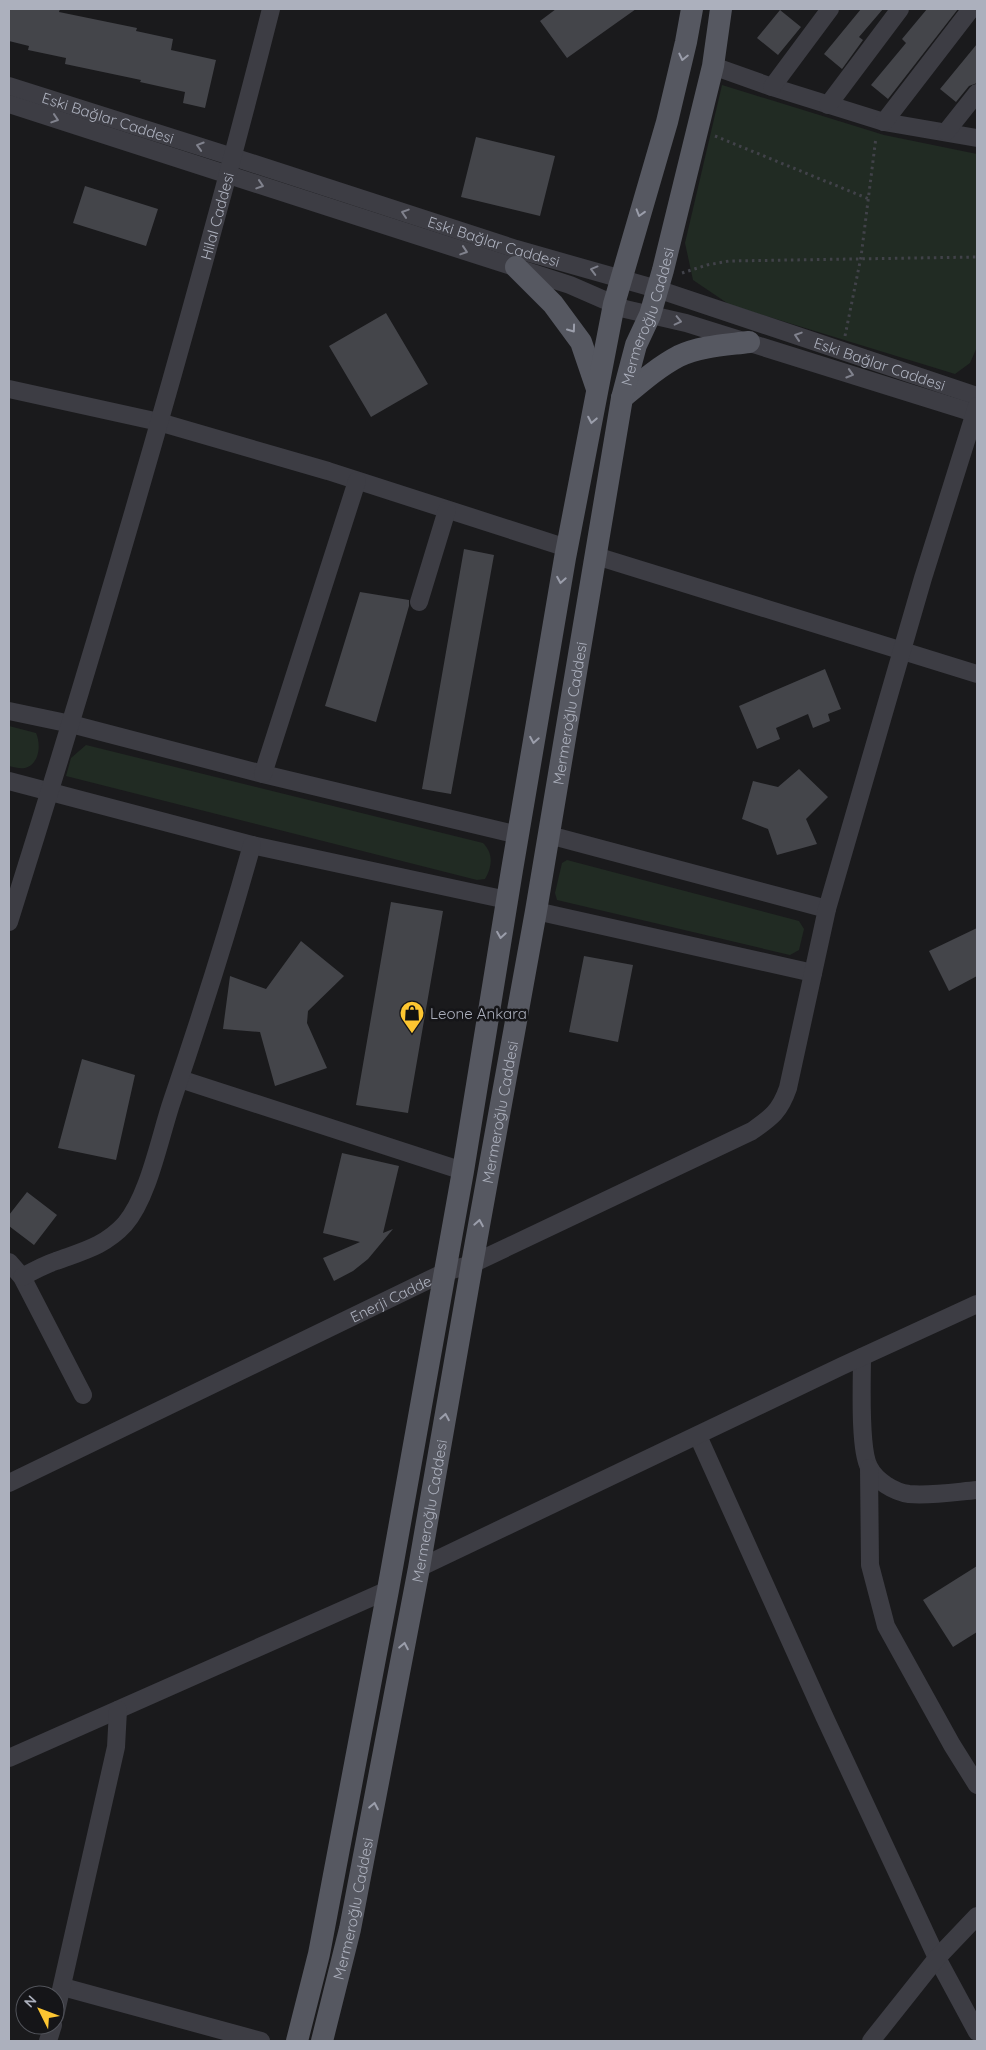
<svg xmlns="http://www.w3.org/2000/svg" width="986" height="2050" viewBox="0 0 986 2050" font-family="Quicksand,sans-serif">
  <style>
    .green { fill: #212b23 }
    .building { fill: #44454a }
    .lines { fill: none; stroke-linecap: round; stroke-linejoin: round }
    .path { stroke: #414249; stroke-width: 3; stroke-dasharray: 2.5 4; stroke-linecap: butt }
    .minor { stroke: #3d3d44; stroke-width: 18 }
    .major { stroke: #565861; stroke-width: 22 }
    .oneway { stroke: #9b9eab }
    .oneway2 { stroke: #80828d }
    .labels { text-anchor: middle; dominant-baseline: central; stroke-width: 5; stroke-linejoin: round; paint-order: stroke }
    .street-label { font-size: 15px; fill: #acb0bd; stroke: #151518 }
    .poi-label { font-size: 15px; fill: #acb0bd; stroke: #151518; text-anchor: start }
  </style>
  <rect width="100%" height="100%" fill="#1a1a1c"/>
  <path class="green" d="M722 85 884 135 977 154V347L970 363 955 374 730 305 693 280 685 243Z
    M9 726 36 733C41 744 40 764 25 768 20 769 14 767 9 766Z
    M86 745 483 843C494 854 492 867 485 879L477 880 66 776 71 758Z
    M567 860 799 921 804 929 799 950 790 955 557 900 555 893 562 863Z"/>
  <path class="building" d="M9 9H60L59 12 137 28 136 31 173 39 171 50 216 60 205 108 183 103 185 92 140 82 141 80 65 64 66 58 28 50 29 46 9 41Z
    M556 9H636L567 58 540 21Z
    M861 9H883L859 37 863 40 842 69 824 54Z
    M927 9H958L888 99 871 85 906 43 902 39Z
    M780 10 801 27 778 55 757 38Z
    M977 44V83L969 86 956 102 940 89Z
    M476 137 555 156 540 216 461 197Z
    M85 186 158 209 146 246 73 223Z
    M386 313 428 384 371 417 329 346Z
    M464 549 494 555 451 794 422 789Z
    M360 592 409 600V606L376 722 325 706Z
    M825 669 841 709 828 714 830 721 813 728 808 714 776 728 780 739 757 749 739 706Z
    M799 769 828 797 806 819 817 844 777 855 768 829 742 819 753 781 778 787Z
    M391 902 443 911 408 1113 356 1105Z
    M977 928V976L949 991 929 951Z
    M301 941 344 976 308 1011 307 1023 327 1068 275 1086 260 1032 223 1029 230 976 266 989Z
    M584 956 633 965 618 1042 569 1032Z
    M82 1059 135 1075 116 1160 58 1148Z
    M342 1153 399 1166 383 1233 393 1229 368 1259 353 1271 334 1281 323 1258 360 1242 323 1233Z
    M27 1192 57 1215 34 1245 9 1226V1215Z
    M977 1566V1632L953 1647 923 1600Z"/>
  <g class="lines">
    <path class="path" d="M715 136 869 199
      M682 273 707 265 729 261 977 257
      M845 336 861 257 876 137"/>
    <g class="minor">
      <path d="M713 66 772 87 884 122 977 138"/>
      <path id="s1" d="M9 86 233 157 516 249 657 289 977 396"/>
      <path d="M772 87 830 9"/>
      <path d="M9 104 570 285 625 309 686 323 977 414"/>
      <path d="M828 105 900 9"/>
      <path d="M884 122 971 9"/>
      <path d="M946 132 977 93"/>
      <path d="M9 389 159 422 328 471 567 548"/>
      <path d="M596 556 977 674"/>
      <path d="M419 602 447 510"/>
      <path d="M9 711 71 724 263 774 518 835"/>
      <path d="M263 774 357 481"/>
      <path d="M9 781 252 845 507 900"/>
      <path d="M549 835 827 909"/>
      <path d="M536 911 813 973"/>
      <path id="s2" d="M9 922C104 620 193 316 271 9"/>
      <path d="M180 1079 463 1171"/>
      <path d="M9 1262 22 1277 83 1395"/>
      <path d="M22 1277C33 1271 44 1265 56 1261 83 1251 105 1246 125 1224 149 1196 160 1136 172 1101 201 1016 228 931 252 845"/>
      <path d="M862 1357C862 1382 859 1448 869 1467 876 1481 894 1492 909 1494 930 1496 955 1492 977 1490"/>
      <path d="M698 1436 825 1718 937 1958 977 2032"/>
      <path d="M869 1468 870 1565 886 1626 952 1745 977 1785"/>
      <path id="s3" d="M9 1483 445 1272 472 1264 752 1131C772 1117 780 1111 788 1088L827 909 923 578 977 406"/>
      <path d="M419 1568 842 1366 977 1304"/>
      <path d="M9 1758 388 1590"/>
      <path d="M63 1987 261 2041"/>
      <path d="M55 2016 116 1747 118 1710"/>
      <path d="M48 2041 53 2025"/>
      <path d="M871 2041 937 1958 977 1916"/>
    </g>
    <g class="major">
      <path d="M516 267 553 304 581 342 597 389"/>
      <path d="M622 398C640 383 658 367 679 356 700 346 726 345 749 342"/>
      <path d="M297 2041 319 1954 388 1590 463 1171 512 870 565 558 614 304 667 122 686 42 692 9"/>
      <path id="s4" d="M322 2041 350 1929 419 1568 472 1264 536 911 622 398 636 345 650 315 663 270 713 66 721 9"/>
    </g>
  </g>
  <defs><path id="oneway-chevron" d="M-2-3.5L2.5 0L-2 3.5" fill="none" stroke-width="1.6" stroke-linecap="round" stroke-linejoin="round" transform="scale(1.25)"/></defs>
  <g class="oneway">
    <use href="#oneway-chevron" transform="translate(683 57) rotate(103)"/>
    <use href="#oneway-chevron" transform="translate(640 213) rotate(107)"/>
    <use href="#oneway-chevron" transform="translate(572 329) rotate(54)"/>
    <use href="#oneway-chevron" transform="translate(592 420) rotate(101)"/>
    <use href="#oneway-chevron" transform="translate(561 580) rotate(100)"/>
    <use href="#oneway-chevron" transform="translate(534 740) rotate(100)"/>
    <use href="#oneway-chevron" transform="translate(501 935) rotate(99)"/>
    <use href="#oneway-chevron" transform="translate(479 1223) rotate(-80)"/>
    <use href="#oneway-chevron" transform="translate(445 1417) rotate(-80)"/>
    <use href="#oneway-chevron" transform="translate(404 1646) rotate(-79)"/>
    <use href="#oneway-chevron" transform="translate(374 1806) rotate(-79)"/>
  </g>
  <g class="oneway2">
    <use href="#oneway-chevron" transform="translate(55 119) rotate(18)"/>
    <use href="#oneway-chevron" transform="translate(200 146) rotate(-163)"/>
    <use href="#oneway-chevron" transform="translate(260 185) rotate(18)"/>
    <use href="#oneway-chevron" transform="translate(405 213) rotate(-162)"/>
    <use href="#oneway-chevron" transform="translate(464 251) rotate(18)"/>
    <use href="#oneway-chevron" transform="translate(594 270) rotate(-165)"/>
    <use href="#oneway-chevron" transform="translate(678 321) rotate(13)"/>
    <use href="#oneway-chevron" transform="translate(798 336) rotate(-162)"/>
    <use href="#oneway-chevron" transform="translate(850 374) rotate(17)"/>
  </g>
  <defs>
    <symbol id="shop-pin" viewBox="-11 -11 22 30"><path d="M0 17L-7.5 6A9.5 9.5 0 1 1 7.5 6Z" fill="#fdc631" stroke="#151518"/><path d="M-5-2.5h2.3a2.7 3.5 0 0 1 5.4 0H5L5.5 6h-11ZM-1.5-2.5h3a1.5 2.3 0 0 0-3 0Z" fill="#111"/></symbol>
  </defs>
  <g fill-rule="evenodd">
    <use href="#shop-pin" x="398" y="999" width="28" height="38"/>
  </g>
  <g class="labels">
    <g class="street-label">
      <text stroke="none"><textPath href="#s1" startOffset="104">Eski Bağlar Caddesi</textPath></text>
      <text stroke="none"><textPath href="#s2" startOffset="736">Hilal Caddesi</textPath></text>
      <text stroke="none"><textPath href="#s1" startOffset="509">Eski Bağlar Caddesi</textPath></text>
      <text stroke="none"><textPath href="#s4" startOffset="1756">Mermeroğlu Caddesi</textPath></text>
      <text stroke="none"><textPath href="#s1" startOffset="914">Eski Bağlar Caddesi</textPath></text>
      <text stroke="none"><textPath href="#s4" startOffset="1351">Mermeroğlu Caddesi</textPath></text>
      <text stroke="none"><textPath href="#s4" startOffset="946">Mermeroğlu Caddesi</textPath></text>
      <text stroke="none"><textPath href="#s3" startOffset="424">Enerji Cadde</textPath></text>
      <text stroke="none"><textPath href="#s4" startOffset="541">Mermeroğlu Caddesi</textPath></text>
      <text stroke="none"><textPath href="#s4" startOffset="136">Mermeroğlu Caddesi</textPath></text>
    </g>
    <g class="poi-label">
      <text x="430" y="1013">Leone Ankara</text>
    </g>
  </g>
  <rect width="986" height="2050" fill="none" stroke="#acb0bd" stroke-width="20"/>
  <g transform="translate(40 2010) rotate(312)"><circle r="24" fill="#151518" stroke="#51535a"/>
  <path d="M0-4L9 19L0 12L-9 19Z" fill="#fdc631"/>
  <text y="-8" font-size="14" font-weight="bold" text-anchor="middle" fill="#acb0bd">N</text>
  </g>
</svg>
